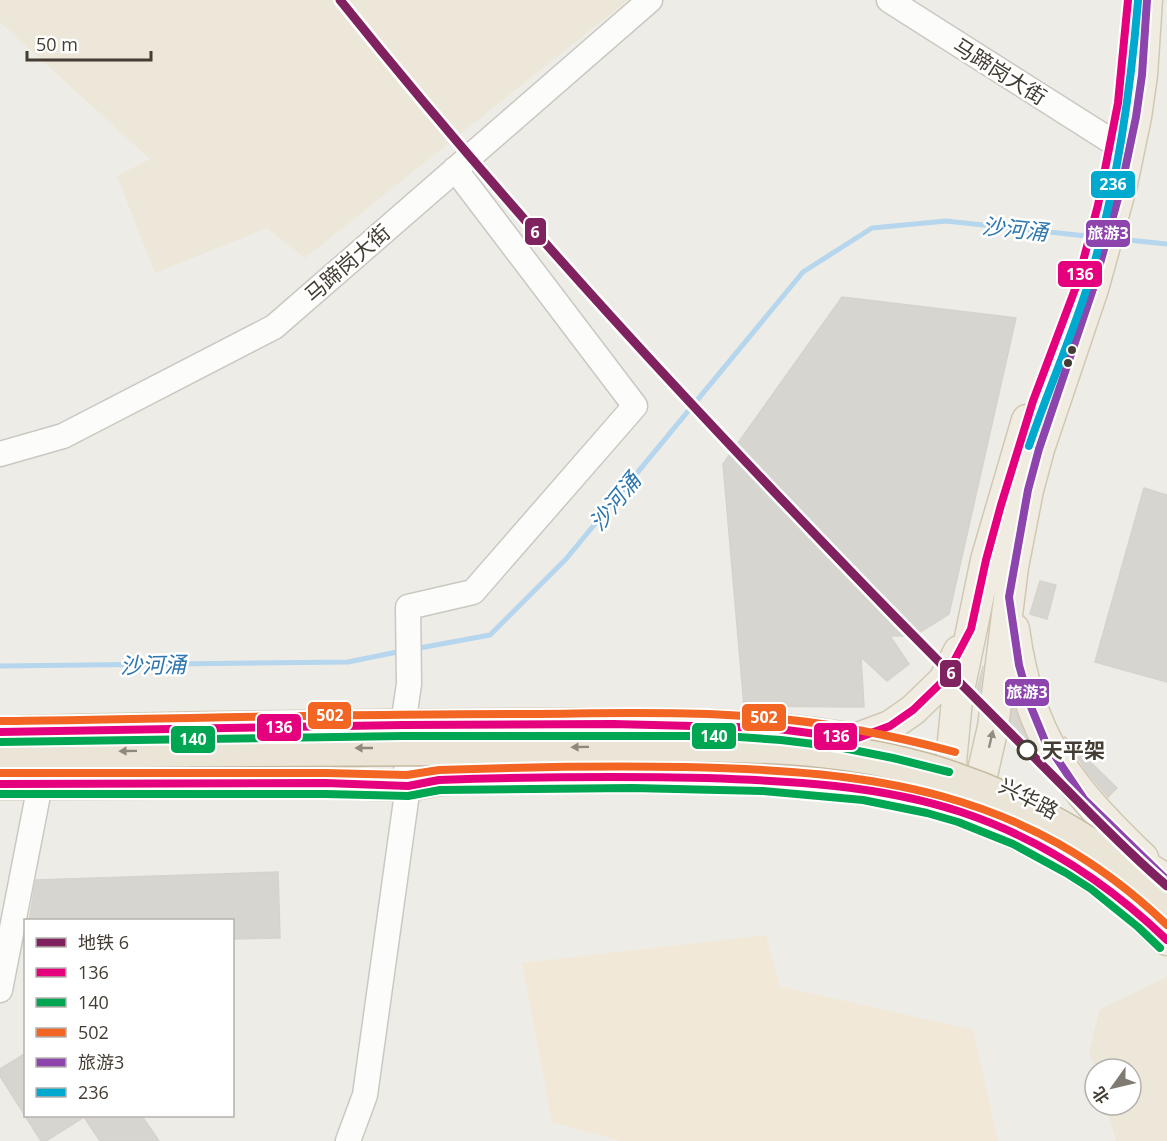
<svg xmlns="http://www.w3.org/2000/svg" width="1167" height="1141" viewBox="0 0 1167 1141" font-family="'Open Sans','Noto Sans SC',sans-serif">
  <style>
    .commercial { fill: #f2e8d8 }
    .education { fill: #ece7d8 }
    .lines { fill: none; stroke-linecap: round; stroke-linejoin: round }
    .stream { stroke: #b5d6ed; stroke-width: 5 }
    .building { fill: #d7d5cf; stroke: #d6d3cc; stroke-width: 1.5 }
    .minor-casing { stroke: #cac8c2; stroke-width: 27 }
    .major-casing { stroke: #d1c8b3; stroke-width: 33 }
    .highway-casing { stroke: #c6b9a1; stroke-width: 36 }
    .minor { stroke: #fcfcfb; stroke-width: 24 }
    .major { stroke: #f0ece2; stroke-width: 30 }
    .highway { stroke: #ebe5d7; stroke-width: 33 }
    .highway-bridge-casing { stroke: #c6b9a1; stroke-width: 36; stroke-linecap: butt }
    .highway-bridge { stroke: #ebe5d7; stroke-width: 33 }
    .bus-1-casing { stroke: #fff; stroke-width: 12 }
    .bus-2-casing { stroke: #fff; stroke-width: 12 }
    .bus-3-casing { stroke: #fff; stroke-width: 12 }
    .bus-4-casing { stroke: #fff; stroke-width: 12 }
    .bus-5-casing { stroke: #fff; stroke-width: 12 }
    .bus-1 { stroke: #e5007d; stroke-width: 8 }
    .bus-2 { stroke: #00a651; stroke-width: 8 }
    .bus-3 { stroke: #f26522; stroke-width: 8 }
    .bus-4 { stroke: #8e44ad; stroke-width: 8 }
    .bus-5 { stroke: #00a9ce; stroke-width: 8 }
    .metro-1-casing { stroke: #fff; stroke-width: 14 }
    .metro-1 { stroke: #80225f; stroke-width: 9 }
    .oneway { fill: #918c82 }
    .oneway2 { fill: #8f897d }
    .bus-dot { fill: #433d33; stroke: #fff; stroke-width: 2 }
    .stop-dot { fill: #fff; stroke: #433d33; stroke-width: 3 }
    .labels { text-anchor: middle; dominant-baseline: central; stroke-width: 5; stroke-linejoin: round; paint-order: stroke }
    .street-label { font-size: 21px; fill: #433d33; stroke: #fff }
    .stop-label { font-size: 21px; font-weight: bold; fill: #433d33; stroke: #fff; text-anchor: start }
    .water-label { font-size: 22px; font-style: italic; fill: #2d76af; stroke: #fff }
    .line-badge { stroke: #fff; stroke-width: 2 }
    .badge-label { font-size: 16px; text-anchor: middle; font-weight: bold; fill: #fff }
  </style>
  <rect width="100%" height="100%" fill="#eeece6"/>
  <path class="commercial" d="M766 935 779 986 973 1030 998 1141H620L552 1122 522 963Z"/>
  <path class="education" d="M0 0H628L305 258 267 228 155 273 117 176 150 159 0 22Z
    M1167 977V1141H1116L1106 1105H1131V1069L1095 1070 1089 1051 1100 1009Z"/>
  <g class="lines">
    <path class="stream" d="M1118 239 1167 244
      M414 649 490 635 566 559 803 272 872 228 946 221 1096 237
      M0 666 348 662 402 651"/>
  </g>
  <path class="building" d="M842 297 1016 318 949 614 914 636H890L909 664 887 681 861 657 864 707 744 706 723 464Z
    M1144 488 1167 495V682L1095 662Z
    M1040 581 1056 585 1047 619 1030 614Z
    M983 666 978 707 974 703Z
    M1013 705 1026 738 1048 776 1008 737Z
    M1064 736 1117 788 1108 797 1087 772Z
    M278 872 280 938 232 939V921H29L36 880Z
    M26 1053V1116H142L159 1141H100L84 1117 46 1141H41L0 1076V1069Z"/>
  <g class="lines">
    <defs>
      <path id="minor" d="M889 0 1111 141
        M0 454 63 436 274 327 650 0
        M0 990 38 795
        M348 1141 365 1095 408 786 403 725 409 684 408 607 473 592 635 406 455 169"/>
      <path id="major" d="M1014 629C1029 737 1067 785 1143 858
        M0 732C172 727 344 725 516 724 635 724 756 718 873 743
        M855 739 890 726 913 710 944 680 959 651
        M0 784 325 783 408 786 439 780C525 777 611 776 697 778 785 780 878 784 961 812 1038 838 1110 882 1167 940
        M958 800 951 762 957 700 986 560 1027 420
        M964 806 982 775 993 727 1013 567 1028 490 1039 449 1093 289 1122 184 1136 117 1142 75 1147 0
        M1121 851 1167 880"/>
      <path id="highway" d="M0 752 186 750"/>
    </defs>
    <use href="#minor" class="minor-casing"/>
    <use href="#major" class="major-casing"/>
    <use href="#highway" class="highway-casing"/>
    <use href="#minor" class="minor"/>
    <use href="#major" class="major"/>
    <use href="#highway" class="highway"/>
    <defs>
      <path id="highway-bridge" d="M186 750C304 749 422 749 539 748 635 746 731 741 826 751 953 764 1072 820 1167 903"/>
    </defs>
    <use href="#highway-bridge" class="highway-bridge-casing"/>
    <use href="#highway-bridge" class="highway-bridge"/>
    <defs>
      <path id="bus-1" d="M0 732 403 725 613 724 771 728 855 739 890 726 913 710 944 680 971 629 986 560 1001 505 1033 401 1077 284 1098 205 1118 103 1128 0
        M0 784 325 783 408 786 439 780C528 777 617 776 706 778 792 781 879 785 961 812 1039 838 1108 883 1167 940"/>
      <path id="bus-2" d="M0 742 403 736H725L781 740 838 747 893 758 949 772
        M0 794H325L408 796 440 790 632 788 763 791 863 800 927 813 958 822 1013 844 1066 873 1091 889 1138 927 1160 948"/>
      <path id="bus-3" d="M0 721C170 719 340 714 510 714 582 714 655 711 727 715 804 718 880 732 955 752
        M0 773H325L407 775 439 770C520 767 602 766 684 767 872 771 1025 789 1167 925"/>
      <path id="bus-4" d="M1147 0 1142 75 1136 117 1122 184 1093 289 1039 449 1028 490 1009 597 1019 665 1031 707 1045 741 1084 799 1167 880"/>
      <path id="bus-5" d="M1029 446C1047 393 1070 341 1087 288 1116 195 1130 98 1138 1"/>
    </defs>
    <use href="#bus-1" class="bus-1-casing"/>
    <use href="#bus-2" class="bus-2-casing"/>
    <use href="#bus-3" class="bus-3-casing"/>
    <use href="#bus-4" class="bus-4-casing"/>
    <use href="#bus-5" class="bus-5-casing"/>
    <use href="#bus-1" class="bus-1"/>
    <use href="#bus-2" class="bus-2"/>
    <use href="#bus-3" class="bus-3"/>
    <use href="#bus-4" class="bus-4"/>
    <use href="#bus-5" class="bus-5"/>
    <defs>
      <path id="metro-1" d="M340 0C513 216 701 418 894 616 948 671 1003 726 1057 780 1093 816 1128 853 1167 886"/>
    </defs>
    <use href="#metro-1" class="metro-1-casing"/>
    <use href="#metro-1" class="metro-1"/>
  </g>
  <defs><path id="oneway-solid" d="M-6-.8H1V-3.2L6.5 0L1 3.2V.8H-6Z" transform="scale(1.5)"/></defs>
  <use class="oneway" href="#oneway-solid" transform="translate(991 739) rotate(-77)"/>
  <g class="oneway2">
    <use href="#oneway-solid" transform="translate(580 747) rotate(179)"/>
    <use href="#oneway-solid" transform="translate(364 748) rotate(180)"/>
    <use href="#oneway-solid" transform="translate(128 751) rotate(179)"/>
  </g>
  <g class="bus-dot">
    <circle cx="1072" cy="350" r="5"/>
    <circle cx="1068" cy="363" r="5"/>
  </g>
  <circle class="stop-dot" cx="1027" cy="750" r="9"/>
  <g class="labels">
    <g class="street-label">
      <text transform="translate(1000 71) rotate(32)">马蹄岗大街</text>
      <text transform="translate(347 263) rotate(-41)">马蹄岗大街</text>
      <text transform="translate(1029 798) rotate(27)">兴华路</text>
    </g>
    <g class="stop-label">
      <text x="1042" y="750">天平架</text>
    </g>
    <g class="water-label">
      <text transform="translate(1015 228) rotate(6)">沙河涌</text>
      <text transform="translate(614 501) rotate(-51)">沙河涌</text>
      <text transform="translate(153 664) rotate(-1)">沙河涌</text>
    </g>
  </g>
  <g class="line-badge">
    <rect x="1090" y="170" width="46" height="29" rx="6" fill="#00a9ce"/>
    <rect x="524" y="217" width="23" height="29" rx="6" fill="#80225f"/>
    <rect x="1085" y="219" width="46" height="29" rx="6" fill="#8e44ad"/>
    <rect x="1057" y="260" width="46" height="28" rx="6" fill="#e5007d"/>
    <rect x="939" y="659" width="23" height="29" rx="6" fill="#80225f"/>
    <rect x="1004" y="678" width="46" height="29" rx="6" fill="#8e44ad"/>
    <rect x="307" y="701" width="45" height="29" rx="6" fill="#f26522"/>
    <rect x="741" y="703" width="46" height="29" rx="6" fill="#f26522"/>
    <rect x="256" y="713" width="46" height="29" rx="6" fill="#e5007d"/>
    <rect x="691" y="722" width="46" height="28" rx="6" fill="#00a651"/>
    <rect x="813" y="722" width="45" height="29" rx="6" fill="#e5007d"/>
    <rect x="170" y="725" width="46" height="29" rx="6" fill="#00a651"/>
  </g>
  <g class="badge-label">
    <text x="1113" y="190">236</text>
    <text x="535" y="238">6</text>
    <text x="1108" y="239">旅游3</text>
    <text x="1080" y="280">136</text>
    <text x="951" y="679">6</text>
    <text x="1027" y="698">旅游3</text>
    <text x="330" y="721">502</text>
    <text x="764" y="723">502</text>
    <text x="279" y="733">136</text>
    <text x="714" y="742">140</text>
    <text x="836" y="742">136</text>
    <text x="193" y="745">140</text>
  </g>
  <rect x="24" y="919" width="210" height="198" fill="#ffffff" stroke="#b4b1ad" stroke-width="1.5"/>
  <rect x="36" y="938" width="30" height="9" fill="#80225f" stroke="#b4b1ad" stroke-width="1.5"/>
  <text x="78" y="949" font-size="18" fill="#433d33">地铁 6</text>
  <rect x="36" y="968" width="30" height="9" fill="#e5007d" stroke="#b4b1ad" stroke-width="1.5"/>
  <text x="78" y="979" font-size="18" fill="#433d33">136</text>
  <rect x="36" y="998" width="30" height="9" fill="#00a651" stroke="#b4b1ad" stroke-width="1.5"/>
  <text x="78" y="1009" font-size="18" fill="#433d33">140</text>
  <rect x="36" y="1028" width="30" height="9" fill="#f26522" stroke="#b4b1ad" stroke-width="1.5"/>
  <text x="78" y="1039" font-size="18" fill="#433d33">502</text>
  <rect x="36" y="1058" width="30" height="9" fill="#8e44ad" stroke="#b4b1ad" stroke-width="1.5"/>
  <text x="78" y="1069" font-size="18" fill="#433d33">旅游3</text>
  <rect x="36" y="1088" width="30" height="9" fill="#00a9ce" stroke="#b4b1ad" stroke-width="1.5"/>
  <text x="78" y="1099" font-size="18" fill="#433d33">236</text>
  <g transform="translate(1113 1087) rotate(236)"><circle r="28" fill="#ffffff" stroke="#b4b1ad" stroke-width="1.5"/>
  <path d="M0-4.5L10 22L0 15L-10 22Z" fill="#7f7a72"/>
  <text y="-9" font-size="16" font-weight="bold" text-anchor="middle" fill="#433d33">北</text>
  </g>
  <path d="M27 51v9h124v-9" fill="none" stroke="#433d33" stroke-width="3"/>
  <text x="36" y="51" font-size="18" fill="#433d33" stroke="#ffffff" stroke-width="4.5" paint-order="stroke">50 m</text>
</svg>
